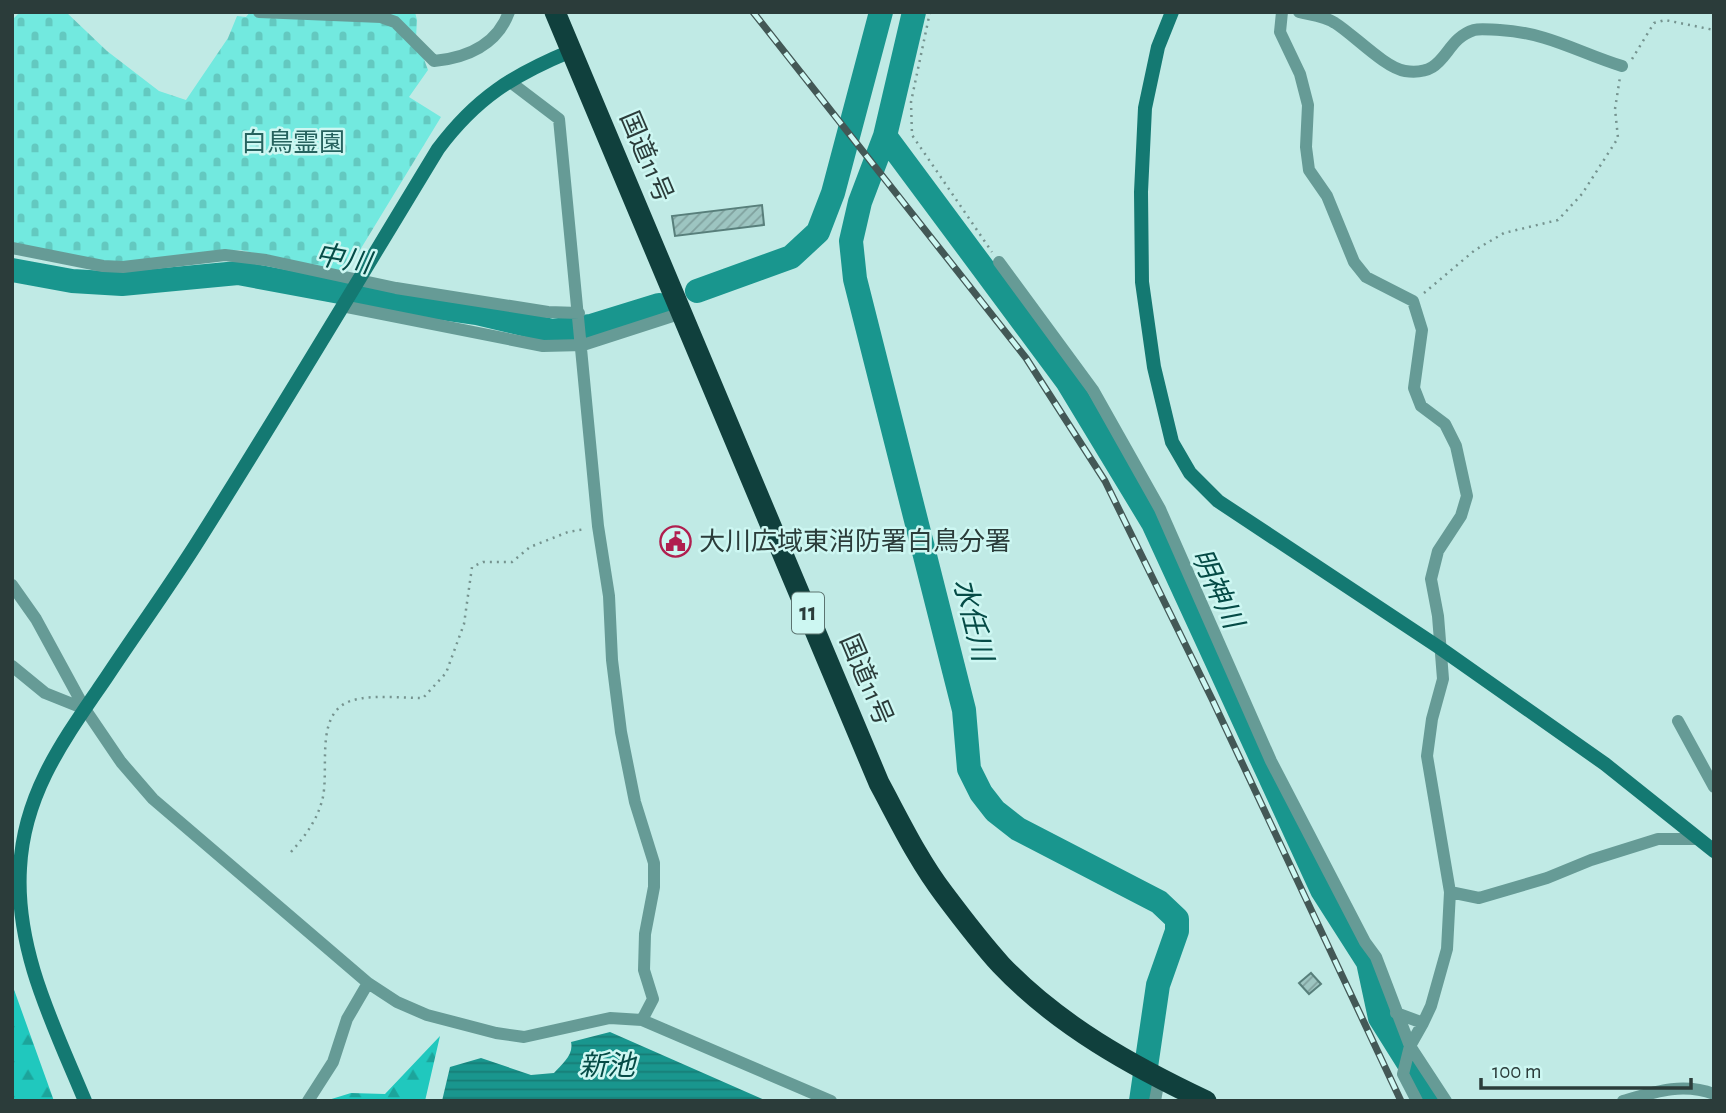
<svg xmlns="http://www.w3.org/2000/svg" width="1726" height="1113" viewBox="0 0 1726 1113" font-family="'Alegreya Sans','Noto Sans JP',sans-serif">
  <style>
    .forest { fill: url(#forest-firs) }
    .cemetery { fill: url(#cemetery-stones) }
    .water { fill: url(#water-rules) }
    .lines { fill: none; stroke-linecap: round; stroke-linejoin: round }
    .river { stroke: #19968e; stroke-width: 24 }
    .building { fill: url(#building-hatch); stroke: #587f7b; stroke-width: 2 }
    .path { stroke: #75938f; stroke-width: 2.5; stroke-dasharray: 2 5; stroke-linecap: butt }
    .street { stroke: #669b96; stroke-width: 12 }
    .secondary { stroke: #147972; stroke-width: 14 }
    .highway { stroke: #10403d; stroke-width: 21 }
    .rail-casing { stroke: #435856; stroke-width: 7 }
    .rail { stroke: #cdf7f2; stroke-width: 4.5; stroke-dasharray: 13; stroke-linecap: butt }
    .labels { text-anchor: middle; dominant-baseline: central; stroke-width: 5; stroke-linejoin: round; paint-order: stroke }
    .shield { fill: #cdf7f2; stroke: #5c7471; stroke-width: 2 }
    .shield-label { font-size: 24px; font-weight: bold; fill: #2b3c3a }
    .park-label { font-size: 26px; fill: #26625e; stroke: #cdf7f2 }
    .street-label { font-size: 26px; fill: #2b3c3a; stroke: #cdf7f2 }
    .poi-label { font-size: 26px; fill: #2b3c3a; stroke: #cdf7f2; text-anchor: start }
    .water-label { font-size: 28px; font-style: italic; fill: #054b46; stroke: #cdf7f2 }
  </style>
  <defs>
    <pattern id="forest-firs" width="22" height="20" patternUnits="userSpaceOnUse" patternTransform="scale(1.75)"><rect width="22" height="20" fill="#20c8be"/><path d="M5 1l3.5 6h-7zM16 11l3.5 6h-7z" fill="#1ca49b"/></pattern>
    <pattern id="cemetery-stones" width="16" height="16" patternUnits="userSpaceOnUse" patternTransform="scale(1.75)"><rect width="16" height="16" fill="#72e9df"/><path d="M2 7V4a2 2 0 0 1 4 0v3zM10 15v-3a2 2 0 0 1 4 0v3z" fill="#63c9c0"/></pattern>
    <pattern id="water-rules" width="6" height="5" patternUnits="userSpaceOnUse" patternTransform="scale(1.75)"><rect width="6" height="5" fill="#19968e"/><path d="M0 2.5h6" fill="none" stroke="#177c75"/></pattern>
    <pattern id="building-hatch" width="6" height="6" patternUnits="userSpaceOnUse" patternTransform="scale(1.75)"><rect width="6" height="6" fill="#9dc5c1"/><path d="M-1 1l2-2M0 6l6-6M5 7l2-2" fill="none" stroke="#80a19e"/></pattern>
  </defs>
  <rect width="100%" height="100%" fill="#c0eae5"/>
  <path class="forest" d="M12 984 54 1101H12Z
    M440 1036 425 1101H325L351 1093 385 1094Z"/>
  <path class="cemetery" d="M20 12H66L107 51 159 91 186 100 228 38 237 16 246 17 250 12H415L417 20 416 38 428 70 409 97 441 117 346 273 240 250 107 264 12 244V26L14 18Z"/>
  <path class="water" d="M610 1032 767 1101H442L450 1067 481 1058 531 1075 554 1073C562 1064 574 1055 571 1042Z"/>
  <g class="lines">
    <path class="river" d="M914 12 885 136 860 202 851 241 855 279 964 710 969 769 981 793 995 811 1018 829 1159 902 1177 919V931L1158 985 1141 1101
      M885 136 1067 381 1153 523 1322 890 1368 962 1380 1018 1432 1101
      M12 270 72 281 122 284 238 273 372 298 477 313 552 331 591 326 659 305
      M697 291 791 257 818 232 833 193 881 12"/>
  </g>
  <path class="building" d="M762 205 764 225 675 236 672 216Z
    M1311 973 1321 984 1309 994 1299 983Z"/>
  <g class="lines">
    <path class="path" d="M930 12 911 102 912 135 992 252
      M1632 59 1654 23 1665 20 1714 30
      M1424 293 1475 250 1504 233 1558 220 1582 194 1618 138 1615 109 1620 77
      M291 852C305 836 316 822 322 801 331 769 311 707 358 699 378 695 402 698 423 698L446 673 464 624 472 567 483 562H512L530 547 568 532 585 529"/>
    <path class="street" d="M259 12 381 17 395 22 434 61C466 58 497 45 509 12
      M1282 12 1280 32 1300 74 1308 105 1306 147 1309 170 1327 196 1354 262 1366 277 1413 301 1422 330 1414 388 1421 406 1445 424 1456 446 1467 496 1461 516 1438 551 1431 579 1438 616 1443 679 1432 719 1427 756 1450 892 1447 949 1431 1006 1423 1023 1396 1013
      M1299 12C1311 15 1325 16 1335 23 1353 34 1385 68 1405 71 1448 77 1442 40 1474 30 1481 28 1492 30 1500 30 1549 33 1577 52 1622 66
      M509 81 559 119 598 526 609 596 612 660 621 732 635 802 654 863V887L645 934 644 970 653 999 642 1020
      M12 248 103 266 123 267 225 255 266 260 396 288 548 312 579 313
      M999 262 1093 390 1160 509 1271 761 1365 942 1376 957 1410 1046 1446 1101
      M342 306 543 346 583 345 682 313
      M12 585 36 619 85 709 121 762 153 799 368 983 397 1002 427 1015 496 1033 524 1037 610 1018 642 1020 831 1101
      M12 666 45 693 85 709
      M1678 721 1714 787
      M1450 892 1479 898 1547 878 1591 860 1658 839H1697
      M308 1101 333 1062 347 1019 368 983
      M1155 1101 1159 1079
      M1417 1101 1403 1074 1410 1046 1423 1023
      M1623 1101C1654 1092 1682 1082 1714 1094"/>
    <path class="secondary" d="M1172 12 1158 47 1145 108 1141 192 1142 282 1154 367 1172 442 1190 473 1218 501 1440 648 1605 764 1714 851
      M85 1101C54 1026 15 951 20 868 24 792 65 738 106 678 137 631 170 586 200 538 281 410 359 279 438 149 476 98 513 75 571 51"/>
    <path class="highway" d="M555 12 879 783C899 820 918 860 944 894 962 918 981 943 1001 965 1058 1025 1132 1066 1206 1101"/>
    <defs>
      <path id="rail" d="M753 12 1026 358 1105 481 1212 699 1401 1101"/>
    </defs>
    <use href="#rail" class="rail-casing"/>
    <use href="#rail" class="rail"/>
  </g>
  <defs>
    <symbol id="civic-ring" viewBox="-11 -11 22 22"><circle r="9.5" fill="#cdf7f2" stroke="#b01f4f" stroke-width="1.5"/><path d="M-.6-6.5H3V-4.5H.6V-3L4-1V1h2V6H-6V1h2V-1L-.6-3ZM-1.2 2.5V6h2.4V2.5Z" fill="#b01f4f"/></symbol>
  </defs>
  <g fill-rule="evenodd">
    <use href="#civic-ring" x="658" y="524" width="35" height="35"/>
  </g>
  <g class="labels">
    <rect class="shield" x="792" y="592.5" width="32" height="41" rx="5"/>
    <g class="shield-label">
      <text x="808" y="613">11</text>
    </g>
    <g class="park-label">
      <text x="293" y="143">白鳥霊園</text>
    </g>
    <g class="street-label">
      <text transform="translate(646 157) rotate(67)">国道11号</text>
      <text transform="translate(866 680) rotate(67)">国道11号</text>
    </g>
    <g class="poi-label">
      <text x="699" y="542">大川広域東消防署白鳥分署</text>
    </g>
    <g class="water-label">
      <text transform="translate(343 260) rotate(10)">中川</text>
      <text transform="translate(1216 589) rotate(65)">明神川</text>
      <text transform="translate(972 620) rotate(76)">水任川</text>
      <text x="607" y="1067">新池</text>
    </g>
  </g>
  <rect width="1726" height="1113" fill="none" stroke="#2b3c3a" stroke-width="28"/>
  <path d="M1481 1078v10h210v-10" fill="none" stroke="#2b3c3a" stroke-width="3.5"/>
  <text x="1492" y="1078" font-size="21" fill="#2b3c3a" stroke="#cdf7f2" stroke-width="5" paint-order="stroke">100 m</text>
</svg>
